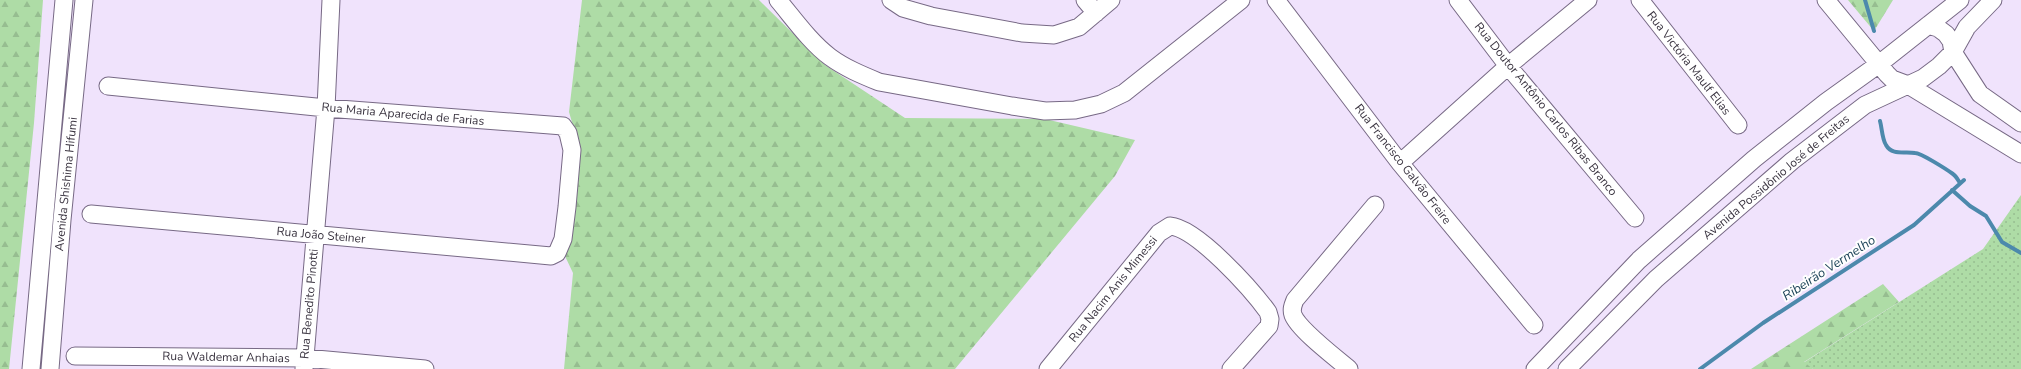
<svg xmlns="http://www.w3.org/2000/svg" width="2021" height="369" viewBox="0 0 2021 369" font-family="'Nunito Sans',sans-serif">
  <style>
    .grass { fill: url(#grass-dots) }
    .forest { fill: url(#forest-firs) }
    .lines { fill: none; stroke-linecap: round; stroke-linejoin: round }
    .stream { stroke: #4c89ac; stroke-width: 4 }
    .minor-casing { stroke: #776985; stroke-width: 19 }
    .minor { stroke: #fff; stroke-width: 17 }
    .labels { text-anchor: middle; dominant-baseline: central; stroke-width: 4; stroke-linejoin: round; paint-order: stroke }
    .street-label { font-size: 12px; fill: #3a3440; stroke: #fff }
    .water-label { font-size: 13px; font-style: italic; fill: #20465a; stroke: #fff }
  </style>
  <defs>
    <pattern id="grass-dots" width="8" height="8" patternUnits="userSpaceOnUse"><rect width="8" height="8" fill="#aedca6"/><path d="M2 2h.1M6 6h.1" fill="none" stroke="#96bd90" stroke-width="1.8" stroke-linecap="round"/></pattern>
    <pattern id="forest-firs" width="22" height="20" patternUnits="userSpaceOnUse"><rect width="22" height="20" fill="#aedca6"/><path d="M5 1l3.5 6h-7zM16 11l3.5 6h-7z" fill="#96bd90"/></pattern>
  </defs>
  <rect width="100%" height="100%" fill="#f0e3fc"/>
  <path class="grass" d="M2021 195V369H1813L1803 363 1983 249Z"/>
  <path class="forest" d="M0 0H43L34 123 9 369H0Z
    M582 0H759L825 65 905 118 1045 119 1135 140 1115 176 955 369H564L573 273 564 254 576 136 569 112Z
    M1848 0H1893L1874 31Z
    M1883 284 1899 302 1804 362 1813 369H1751Z"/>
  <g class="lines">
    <path class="stream" d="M1865 0 1874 31
      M1880 121C1882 128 1882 139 1886 145 1892 156 1905 151 1915 153 1921 153 1946 169 1953 174 1956 176 1958 180 1960 183
      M1952 190 1970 206 1986 216 2002 242 2021 253
      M1700 369 1763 323 1914 225 1964 180"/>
    <defs>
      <path id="minor" d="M778 0C794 19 810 42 830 57 845 68 862 75 879 82L1012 106 1045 111 1075 110 1101 104 1124 93 1241 0
        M891 0 903 8 931 16 1022 33 1054 35 1079 27 1111 0
        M1085 0 1096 13
        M1276 0 1400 163 1534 325
        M1458 0 1508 66 1635 218
        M1640 0 1738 125
        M1826 0 1887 74 1892 79 1908 85 2021 154
        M1928 25 1938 28 1946 34 1951 41 1953 52 1980 94 2021 123
        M1400 163 1508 66 1588 0
        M91 214 551 256 557 253 563 239 567 207 572 150 568 133 563 126 326 108 108 86
        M75 356 305 358 425 369
        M31 369 64 0
        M50 369 62 220 84 0
        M304 369 326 108 331 0
        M1048 369 1159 233 1170 226C1197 228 1252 290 1268 312L1270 319 1269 326 1231 369
        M1349 369C1335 357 1299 330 1293 315 1291 309 1293 305 1295 300L1375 205
        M1535 369 1639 260 1754 159 1826 102 1879 64 1960 0
        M1567 369 1656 279 1792 161 1865 105 1923 78 1939 66 1953 52 1967 27 1993 0"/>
    </defs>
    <use href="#minor" class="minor-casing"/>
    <use href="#minor" class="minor"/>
  </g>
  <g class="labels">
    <g class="street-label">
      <text transform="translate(1689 63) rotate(52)">Rua Victória Maulf Elias</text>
      <text transform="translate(1546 109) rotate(51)">Rua Doutor Antônio Carlos Ribas Branco</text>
      <text transform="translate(403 114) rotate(5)">Rua Maria Aparecida de Farias</text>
      <text transform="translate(1403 164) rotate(52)">Rua Francisco Galvão Freire</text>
      <text transform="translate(1776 177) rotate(-40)">Avenida Possidônio José de Freitas</text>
      <text transform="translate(66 184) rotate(-84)">Avenida Shishima Hifumi</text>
      <text transform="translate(321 235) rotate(5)">Rua João Steiner</text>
      <text transform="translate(1113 289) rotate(-51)">Rua Nacim Anis Mimessi</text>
      <text transform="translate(309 304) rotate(-85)">Rua Benedito Pinotti</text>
      <text transform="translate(226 357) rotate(1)">Rua Waldemar Anhaias</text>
    </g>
    <g class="water-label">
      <text transform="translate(1829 268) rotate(-33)">Ribeirão Vermelho</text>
    </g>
  </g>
</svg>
